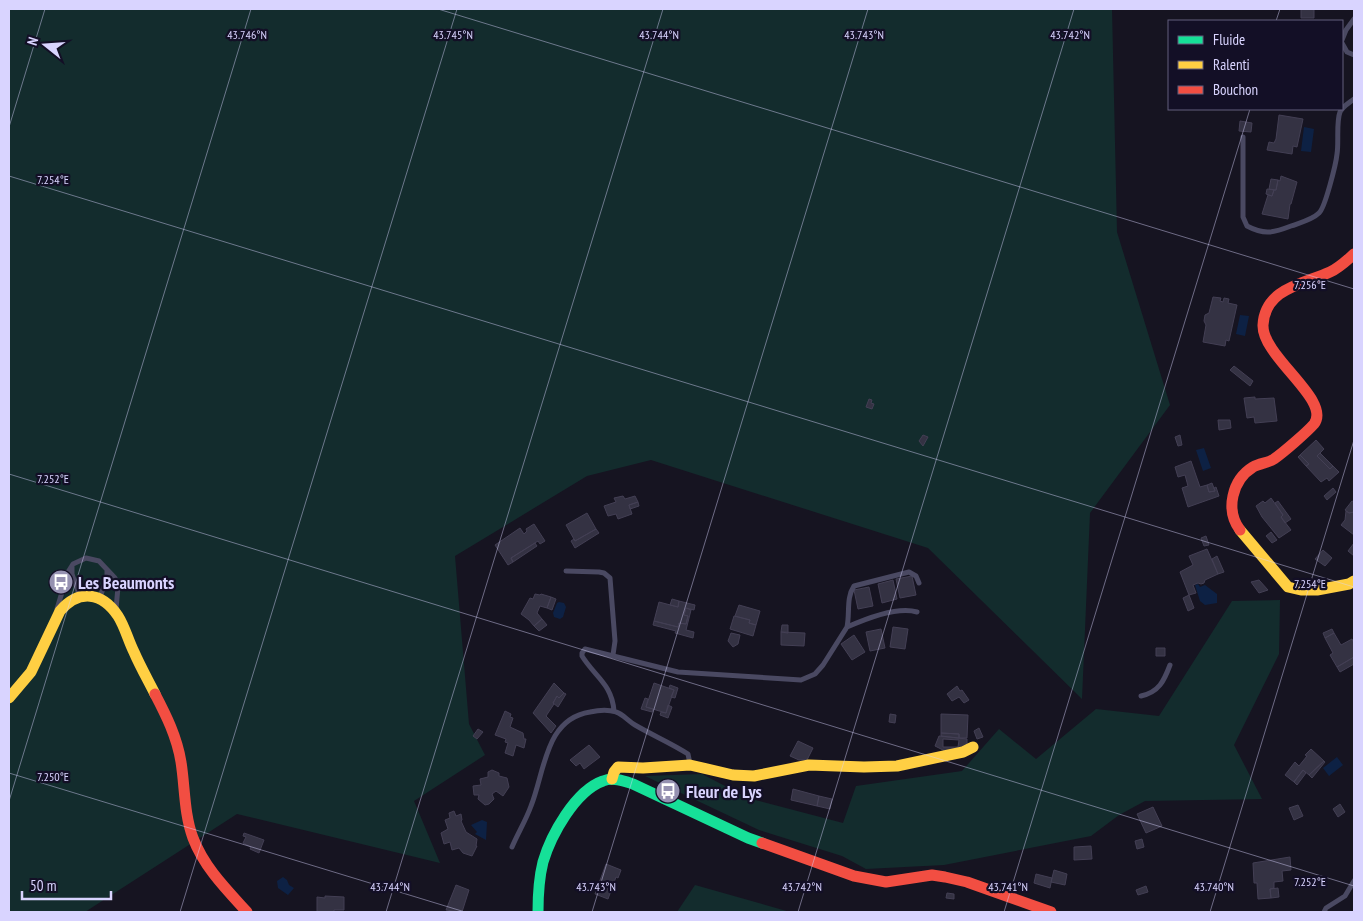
<svg xmlns="http://www.w3.org/2000/svg" width="1363" height="921" viewBox="0 0 1363 921" font-family="'PT Sans Narrow',sans-serif">
  <style>
    .green { fill: #132c2d }
    .water { fill: #0d2144 }
    .building { fill: #343243; stroke: #433f54; fill-rule: evenodd }
    .lines { fill: none; stroke-linecap: round; stroke-linejoin: round }
    .lane { stroke: #4a4962; stroke-width: 5 }
    .fast { stroke: #16e098; stroke-width: 11 }
    .slow { stroke: #ffcf43; stroke-width: 11 }
    .jam { stroke: #f24e42; stroke-width: 11 }
    .ticks { fill: none; stroke: #d9d4ff; stroke-width: 1; stroke-opacity: 0.45 }
    .labels { text-anchor: middle; dominant-baseline: central; stroke-width: 4.5; stroke-linejoin: round; paint-order: stroke }
    .poi-label { font-size: 18px; font-weight: bold; fill: #d9d4ff; stroke: #130f26; text-anchor: start }
    .ticks-label { font-size: 12px; text-anchor: middle; fill: #d9d4ff; stroke: #130f26; stroke-width: 4.5; stroke-linejoin: round; paint-order: stroke }
  </style>
  <rect width="100%" height="100%" fill="#161421"/>
  <path class="green" d="M9 9H1112L1117 232 1170 405 1090 513 1082 699 928 548 651 460 587 476 455 556 469 724 485 755 414 801 440 863 237 814 85 912H9Z
    M1280 600 1279 654 1234 745 1262 799 1145 801 1119 815 1091 836 944 865 866 869 842 856 759 830 645 776 702 774 748 798 843 823 856 786 962 771 999 729 1036 759 1096 709 1159 716 1232 601Z
    M695 885 790 912H677Z"/>
  <path class="water" d="M1304 127 1314 129 1311 152 1301 151Z
    M1240 315 1249 316 1245 336 1236 334Z
    M1204 448 1211 468 1203 471 1196 450Z
    M1198 584 1200 587 1205 585 1217 594V603L1205 605 1200 601 1195 585Z
    M559 602 564 603 566 607 563 617 560 619 554 617 553 613 557 603Z
    M1337 757 1343 765 1329 776 1323 768Z
    M482 820 487 822 486 840 475 834 477 832 471 825Z
    M283 877 287 880 289 885 294 888 288 895 278 888 277 881Z"/>
  <path class="building" d="M1301 9H1314V18H1301Z
    M1279 115 1303 119 1297 147 1293 146 1292 154 1267 150 1269 142 1274 143 1276 139Z
    M1240 121 1252 123 1251 132 1239 131Z
    M1281 176 1297 182 1291 204H1290L1288 219 1262 214 1268 195 1272 196 1274 190H1276L1278 180 1280 181Z
    M1271 179 1278 180 1276 190 1269 189Z
    M1267 189 1274 190 1272 196 1266 194Z
    M1213 297 1221 298 1220 301 1223 302 1224 298 1229 299 1228 303 1237 305 1229 341 1226 340 1225 346 1203 342 1206 325 1204 321 1205 315 1209 313Z
    M1234 366 1253 381 1250 386 1230 370Z
    M1255 397V399L1274 398 1277 421 1255 423 1254 417 1247 418 1244 398Z
    M869 399 872 400 871 403 874 404 872 409 866 407Z
    M1218 420H1230L1231 428 1219 430Z
    M923 435 928 437 923 446 919 441Z
    M1180 435 1182 445 1178 446 1175 437Z
    M1316 440 1324 449 1317 456 1330 469 1333 466 1339 472 1329 481 1327 478 1321 482 1306 466 1309 464 1300 455Z
    M1320 453 1333 466 1330 469 1317 456Z
    M1300 455 1309 464 1306 466 1298 457Z
    M1191 461 1200 487 1207 485 1209 492 1215 491 1214 488 1216 487 1219 496 1188 507 1182 488 1188 486 1185 475 1178 477 1175 467Z
    M1212 483 1215 491 1209 492 1207 485Z
    M1333 488 1336 492 1327 500 1324 496Z
    M623 496 625 499 635 496 638 502 629 505 632 514 618 519 616 514 608 516 604 506 616 502 614 498Z
    M1271 498 1283 515 1281 517 1291 530 1279 538 1262 517 1256 506 1263 501 1265 503Z
    M1278 501 1291 519 1285 523 1281 517 1283 515 1275 503Z
    M1352 501 1354 502V512L1349 513 1345 510Z
    M638 502 639 506 630 509 629 505Z
    M1346 511 1349 513 1354 512V535L1341 525 1345 520Z
    M587 513 596 529 575 541 566 525Z
    M534 524 545 541 540 544 538 541 511 558 513 562 508 565 495 545 520 528 524 534 527 531 526 529Z
    M596 529 599 533 575 548 571 541 574 539 575 541Z
    M1271 532 1277 540 1272 543 1266 536Z
    M1206 536 1209 545 1204 546 1201 538Z
    M535 543 537 546 513 562 511 558Z
    M1354 543V556L1348 551Z
    M1207 549 1218 574 1205 580 1204 583 1201 584 1198 583 1193 585 1196 593 1189 595 1180 572 1193 565 1189 556Z
    M1323 550 1332 558 1325 566 1315 559Z
    M1217 556 1224 572 1218 574 1212 559Z
    M912 576 916 595 900 598 896 579Z
    M893 580 897 599 882 603 878 584Z
    M1259 580 1268 590 1259 593 1251 582Z
    M869 587 873 606 858 609 854 590Z
    M535 594 540 595 541 594 551 597 547 608 540 606 537 613 542 619 534 626 529 620 521 614 530 598 533 599Z
    M1189 595 1194 608 1188 611 1183 598Z
    M551 597 556 599 552 610 547 608Z
    M672 599 679 601 678 607 670 605Z
    M679 601 695 605 694 610 686 608 684 615 688 616 686 624 679 623 678 627 654 621 659 602 678 607Z
    M739 605 760 611 756 625 749 623 750 620 735 616Z
    M686 608 691 610 686 630 694 632 693 638 675 633 676 631 653 625 654 621 678 627 679 623 686 624 688 616 684 615Z
    M734 616 750 620 749 623 756 625 753 636 730 629Z
    M542 619 547 625 539 631 534 626Z
    M782 625H788V633L781 632Z
    M893 627 908 629 905 649 890 647Z
    M881 629 885 648 870 651 866 632Z
    M1332 629 1334 633 1325 638 1323 633Z
    M781 632 805 633 804 646 781 645Z
    M731 633 740 635 738 644 733 647 728 641Z
    M1334 633 1341 645 1352 639 1354 643V657L1337 667 1330 655 1333 653 1325 638Z
    M854 635 865 652 852 660 841 644Z
    M1156 648H1165V656H1156Z
    M1354 657V664L1340 672 1337 667Z
    M554 683 564 693 559 698 557 696 553 703 554 704 546 716 556 726 551 733 533 713Z
    M654 683 674 690 666 713 646 707Z
    M670 685 678 688 675 698 671 697 674 690 669 688Z
    M957 686 960 691 962 690 969 700 964 703 959 697 952 701 947 694Z
    M564 693 566 694 558 707 553 703 557 696 559 698Z
    M645 698 648 699 646 707 653 709 652 712 641 709Z
    M668 705 672 707 668 718 660 715 661 712 666 713Z
    M505 711 511 714 510 717 513 718 510 727 523 733 524 739H526L524 748 516 745 513 756 505 753 508 743 505 742 506 739 495 735Z
    M890 714 896 715 895 723 889 722Z
    M941 714 968 715 967 738H959V734L941 733Z
    M979 728 983 737 977 739 974 731Z
    M478 729 483 732 477 739 473 736Z
    M941 733 959 734V738L941 736Z
    M939 736 967 739V747L947 752 935 746ZM943 739 959 740 958 747H943Z
    M798 741 813 748 807 760H799L790 756Z
    M589 745 600 757 584 769 580 763 576 766 570 760Z
    M1311 749 1324 761 1309 775 1303 770 1294 782 1285 775 1295 762 1299 766 1307 756 1305 755Z
    M1324 761 1325 762 1312 778 1309 775Z
    M492 770 499 773V776L507 778 509 787 503 796 496 791 492 794 494 799 489 804 485 805 478 799 479 795H474L473 786 481 785 480 779 488 777V772Z
    M1303 770 1306 773 1297 785 1294 782Z
    M793 789 819 796 817 806 791 800Z
    M819 796 832 799 830 809 817 806Z
    M1340 804 1345 812 1338 817 1333 809Z
    M1298 805 1303 816 1294 820 1289 808Z
    M1153 807 1162 826 1146 833 1137 814Z
    M454 811 456 816 461 814 462 820 461 821 466 832 477 839 476 846H477L472 856 463 853 459 848 452 850 450 842 444 844 441 833 448 829 445 820 450 818 449 813Z
    M244 833 264 840 259 853 250 849 251 847 243 843 246 837 243 836Z
    M1142 839 1144 847 1137 849 1135 841Z
    M1091 846 1092 859 1074 860V847Z
    M1290 857 1291 870 1282 871 1283 881 1274 882V888L1270 889 1271 898 1258 899 1257 883H1254L1253 863Z
    M606 864 621 870 618 878 616 877 608 899 595 894Z
    M1054 870 1067 874 1065 885 1051 882Z
    M1036 874 1052 878 1050 888 1034 883Z
    M456 885 469 890 462 912 446 910Z
    M1146 886 1148 892 1138 895 1136 890Z
    M1278 888 1279 897 1271 898 1270 889Z
    M947 893 954 894V899L946 898Z
    M325 896 344 897V910H334V912H310H317V897L325 898Z"/>
  <g class="lines">
    <path class="lane" d="M1342 40 1346 30 1354 19
      M1342 43 1347 52 1354 55
      M1243 137V217L1247 226C1264 235 1273 233 1291 226 1299 223 1312 220 1319 213 1325 208 1336 164 1337 154 1339 143 1336 122 1340 112 1343 106 1349 103 1354 99
      M72 567V574L79 594
      M566 571 599 572 604 573 610 578 615 641 613 655
      M99 599 107 579V570
      M57 609 68 572 73 564 86 558 99 561 115 578 118 587 116 609
      M847 627C850 613 846 598 854 586L909 572 916 576 919 583
      M1141 696C1159 692 1164 681 1170 665
      M614 711C612 684 595 677 582 656V653L585 649 678 672 801 680 815 674 823 665 847 627C865 619 898 606 917 612
      M512 847C518 833 526 820 531 806 545 771 545 719 590 712 599 710 607 709 616 712 623 714 628 721 635 725 652 735 671 743 688 754L690 764
      M1324 912 1326 908 1345 896 1354 881"/>
    <path class="fast" d="M538 912C538 895 539 878 543 862 551 835 575 791 603 781 613 777 624 781 633 784L748 838 762 843"/>
    <path class="slow" d="M1240 530 1288 587 1301 590H1317L1349 584 1354 581
      M9 698 31 672 60 611C79 589 102 592 118 616 125 627 128 640 134 652 140 666 148 680 155 694
      M612 779 614 772 618 767 643 768 690 765 733 775 754 776 809 765 864 767 897 766 963 752 973 747"/>
    <path class="jam" d="M1240 530C1225 510 1232 480 1253 467 1260 463 1268 463 1274 459 1284 452 1307 432 1314 424 1332 400 1262 357 1263 325 1265 288 1304 284 1330 272 1339 268 1346 261 1354 254
      M155 694C166 715 177 737 181 762 185 787 184 814 193 838 204 867 226 889 247 912
      M762 843 854 876 886 882 932 875 945 877 967 882 1051 912"/>
  </g>
  <path class="ticks" d="M438 9 1354 289M1276 21 1280 9M9 127 45 9M9 176 1354 587M9 474 1354 886M9 773 465 912M9 801 251 9M180 912 457 9M386 912 663 9M592 912 868 9M798 912 1074 9M1004 912 1250 109M1210 912 1354 440"/>
  <defs>
    <symbol id="bus-disc" viewBox="-11 -11 22 22"><circle r="9.5" fill="#9591b1" stroke="#130f26"/><path d="M-5-6H5V4H4V6H2V4H-2V6H-4V4H-5ZM-3.5-4V0h7V-4ZM-3.5 1.2v1.5H-2V1.2ZM2 1.2v1.5H3.5V1.2Z" fill="#fff"/></symbol>
  </defs>
  <g fill-rule="evenodd">
    <use href="#bus-disc" x="47" y="568" width="28" height="28"/>
    <use href="#bus-disc" x="654" y="777" width="28" height="28"/>
  </g>
  <g class="labels">
    <g class="poi-label">
      <text x="78" y="582">Les Beaumonts</text>
      <text x="686" y="791">Fleur de Lys</text>
    </g>
  </g>
  <g class="ticks-label">
    <text x="247" y="39">43.746°N</text>
    <text x="453" y="39">43.745°N</text>
    <text x="659" y="39">43.744°N</text>
    <text x="864" y="39">43.743°N</text>
    <text x="1070" y="39">43.742°N</text>
    <text x="53" y="184">7.254°E</text>
    <text x="1310" y="289">7.256°E</text>
    <text x="53" y="483">7.252°E</text>
    <text x="1310" y="588">7.254°E</text>
    <text x="53" y="781">7.250°E</text>
    <text x="1310" y="886">7.252°E</text>
    <text x="390" y="891">43.744°N</text>
    <text x="596" y="891">43.743°N</text>
    <text x="802" y="891">43.742°N</text>
    <text x="1008" y="891">43.741°N</text>
    <text x="1214" y="891">43.740°N</text>
  </g>
  <rect width="1363" height="921" fill="none" stroke="#d9d4ff" stroke-width="20"/>
  <rect x="1168" y="20" width="175" height="90" fill="#130f26" stroke="#625e7d"/>
  <rect x="1178" y="36" width="25" height="8" fill="#16e098" stroke="#625e7d"/>
  <text x="1213" y="45" font-size="15" fill="#d9d4ff">Fluide</text>
  <rect x="1178" y="61" width="25" height="8" fill="#ffcf43" stroke="#625e7d"/>
  <text x="1213" y="70" font-size="15" fill="#d9d4ff">Ralenti</text>
  <rect x="1178" y="86" width="25" height="8" fill="#f24e42" stroke="#625e7d"/>
  <text x="1213" y="95" font-size="15" fill="#d9d4ff">Bouchon</text>
  <g transform="translate(45 45) rotate(287)" stroke="#130f26" stroke-width="4" paint-order="stroke">
  <path d="M0-4L9 19L0 12L-9 19Z" fill="#d9d4ff"/>
  <text y="-8" font-size="14" font-weight="bold" text-anchor="middle" fill="#d9d4ff">N</text>
  </g>
  <path d="M22 891v8h89v-8" fill="none" stroke="#d9d4ff" stroke-width="2.5"/>
  <text x="30" y="891" font-size="15" fill="#d9d4ff" stroke="#130f26" stroke-width="4" paint-order="stroke">50 m</text>
</svg>
